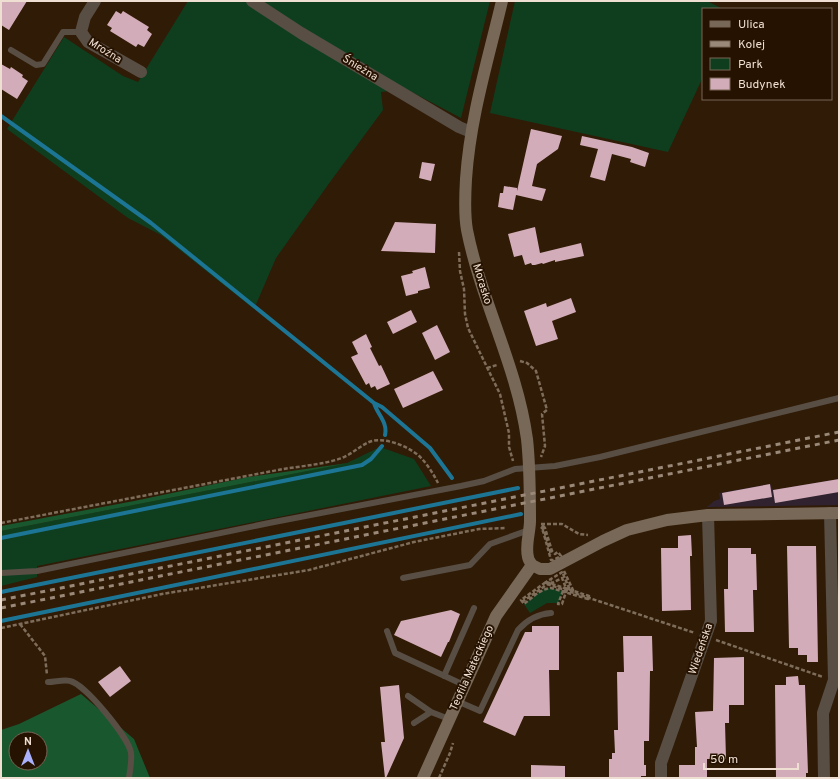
<svg xmlns="http://www.w3.org/2000/svg" width="840" height="779" viewBox="0 0 840 779" font-family="Overpass,sans-serif">
  <style>
    .industrial { fill: #30232f }
    .green { fill: #0f3e1f }
    .forest { fill: #19572e; fill-rule: evenodd }
    .lines { fill: none; stroke-linecap: round; stroke-linejoin: round }
    .stream { stroke: #1c7594; stroke-width: 4 }
    .building { fill: #d2acb8 }
    .path { stroke: #7f6d5b; stroke-width: 2.5; stroke-dasharray: 4 2; stroke-linecap: butt }
    .lane { stroke: #584e44; stroke-width: 6 }
    .street { stroke: #584e44; stroke-width: 12 }
    .secondary { stroke: #786857; stroke-width: 12 }
    .rail { stroke: #9a8878; stroke-width: 3; stroke-dasharray: 5 5; stroke-linecap: butt }
    .labels { text-anchor: middle; dominant-baseline: central; stroke-width: 4; stroke-linejoin: round; paint-order: stroke }
    .street-label { font-size: 11px; fill: #eedfd2; stroke: #261200 }
  </style>
  <rect width="100%" height="100%" fill="#301b06"/>
  <path class="industrial" d="M839 479V505L707 507 714 501 720 499 719 493 770 484 773 490Z"/>
  <path class="green" d="M188 1H490L461 118 406 89 381 92 383 110 330 182 276 258 254 309 161 235 128 218 7 129 64 37 123 76 138 82Z
    M515 1H707L723 9H703V77L668 152 490 113Z
    M380 447 414 459 431 486 37 566V577L1 586V531L347 463Z
    M545 588H551L563 591 558 603H547L530 613 524 604Z"/>
  <path class="forest" d="M348 463 1 531V526L134 501 248 477Z
    M81 694 134 739 150 778H1V730L19 724ZM16 739H40V763H16Z"/>
  <g class="lines">
    <path class="stream" d="M1 116 151 223 374 403 382 407 430 448 452 478
      M374 403C377 414 388 422 385 435
      M1 538 362 465 371 459 382 446
      M1 592 518 488
      M1 621 521 514"/>
  </g>
  <path class="building" d="M1 1H27L9 30 1 25Z
    M116 11 121 14 123 11 149 27 147 30 152 34 144 47 138 44 136 47 110 31 112 28 107 25Z
    M1 64 10 69 11 67 23 75 22 77 28 81 17 99 1 89Z
    M531 129 562 136 558 149 537 164 532 186 546 189 542 201 516 195 513 210 498 207 500 193H503L504 186 517 188V191Z
    M582 136 632 147 649 153 645 167 630 162 631 159 612 154 605 181 590 177 598 149 580 145Z
    M422 162 435 164 431 181 419 178Z
    M395 222 436 224 435 253 381 251Z
    M535 227 540 253 581 243 584 256 555 262V260L543 264 542 263 535 265H532L531 263 525 265 522 255 514 257 508 234Z
    M425 267 430 288 418 291V293L406 296 401 276 413 273 412 271Z
    M571 298 576 312 552 321 558 339 536 346 524 311 546 303 547 307Z
    M411 310 417 322 393 334 387 322Z
    M437 325 450 352 435 360 422 333Z
    M366 334 372 347 370 348 379 366 381 365 390 384 377 390 375 386 371 388 369 383 366 385 351 357 358 354 352 342Z
    M433 371 443 390 403 408 394 389Z
    M839 479V492L775 503 773 490Z
    M770 484 772 497 724 505 722 493Z
    M691 535 692 556H690L691 610 662 611 661 548H678V536Z
    M787 546H816L818 662H807V655H798V648H789Z
    M728 548H751V554H756L757 590H753L754 632H725L724 589H728Z
    M451 610 460 614 449 642H448L441 657 394 635 401 621Z
    M532 626H559V670H549L550 716H524L515 736 483 722 525 632H532Z
    M623 636H652L653 671H650L649 741H644V765H646V776H641V778H609V759H612V753H615L614 730H618L617 672H624Z
    M744 657V705H729V723H725L726 759H707V778H679V765H695V747H697L695 712 713 711 714 658Z
    M120 666 131 681 110 697 98 682Z
    M798 676 799 685H805L808 773H806V778H776L775 685H786V677Z
    M399 685 404 738 386 778H385L381 742H385L380 687Z
    M531 765 565 766V778H531Z"/>
  <g class="lines">
    <path class="path" d="M459 252 460 271 464 289 465 314 468 328 500 394 509 433V447L513 461
      M520 361 527 363 536 371 547 410 542 414 545 446 541 457
      M487 368 497 365
      M1 523 278 470C299 466 322 465 342 458 352 454 360 446 369 442 383 436 407 446 418 455 426 462 433 473 438 483
      M541 524H562L579 534 588 535
      M543 526 545 528 552 551 555 554 558 552 561 556 553 560H551L543 531 541 529Z
      M541 527 544 530 551 555
      M564 571 573 590 566 588 562 578 552 583 546 582Z
      M563 574 570 590
      M546 582 589 596 588 599 551 588C540 589 532 598 524 604L521 600Z
      M547 584 695 633
      M563 591 566 592 562 604H558Z
      M522 602 552 581
      M20 624 45 656 47 675
      M1 628 162 594 309 570 414 542 479 529 506 528
      M716 640 823 677
      M439 778 450 753 453 743"/>
    <path class="lane" d="M11 50 36 65 43 64 63 32H81
      M1 573 37 571 269 523 461 486 484 481 515 469 555 466 600 457 839 398
      M403 578 470 565 490 544 529 530
      M387 631 395 653 464 685
      M444 676 474 608
      M48 682C55 682 64 679 70 681 85 684 129 738 131 753 132 761 130 770 129 778
      M408 696 431 712 449 719
      M457 701 480 711 518 630C527 620 537 614 551 613
      M414 723 431 712"/>
    <path class="street" d="M95 1 85 17 81 32 88 42 141 72
      M252 1 301 33 459 127 471 132
      M661 778V763L711 621 708 515
      M824 778 823 713 834 680 830 513"/>
    <path class="secondary" d="M502 1C488 60 470 118 466 179 465 196 464 213 467 230 481 301 517 366 527 439 530 466 530 494 530 521 530 532 525 546 528 557 528 559 530 562 532 565
      M532 565 540 569H550L603 541 627 530 667 520 708 515 839 513
      M423 778 496 616 532 565"/>
    <path class="rail" d="M1 600 839 432
      M1 608 839 440"/>
  </g>
  <g class="labels">
    <g class="street-label">
      <text transform="translate(105 51) rotate(32)">Mroźna</text>
      <text transform="translate(360 68) rotate(31)">Śnieżna</text>
      <text transform="translate(482 284) rotate(73)">Morasko</text>
      <text transform="translate(701 649) rotate(-71)">Wiedeńska</text>
      <text transform="translate(472 668) rotate(-66)">Teofila Mateckiego</text>
    </g>
  </g>
  <rect width="840" height="779" fill="none" stroke="#eedfd2" stroke-width="4"/>
  <rect x="702" y="8" width="130" height="92" fill="#261200" stroke="#766454"/>
  <rect x="710" y="21" width="20" height="6" fill="#786857" stroke="#766454"/>
  <text x="738" y="28" font-size="12" fill="#eedfd2">Ulica</text>
  <rect x="710" y="41" width="20" height="6" fill="#9a8878" stroke="#766454"/>
  <text x="738" y="48" font-size="12" fill="#eedfd2">Kolej</text>
  <rect x="710" y="58" width="20" height="12" fill="#0f3e1f" stroke="#766454"/>
  <text x="738" y="68" font-size="12" fill="#eedfd2">Park</text>
  <rect x="710" y="78" width="20" height="12" fill="#d2acb8" stroke="#766454"/>
  <text x="738" y="88" font-size="12" fill="#eedfd2">Budynek</text>
  <g transform="translate(28 751)"><circle r="19" fill="#261200" stroke="#766454"/>
  <path d="M0-3L7 15L0 10L-7 15Z" fill="#aab0fb"/>
  <text y="-6" font-size="11" font-weight="bold" text-anchor="middle" fill="#eedfd2">N</text>
  </g>
  <path d="M704 763v6h94v-6" fill="none" stroke="#eedfd2" stroke-width="2"/>
  <text x="710" y="763" font-size="12" fill="#eedfd2" stroke="#261200" stroke-width="3" paint-order="stroke">50 m</text>
</svg>
